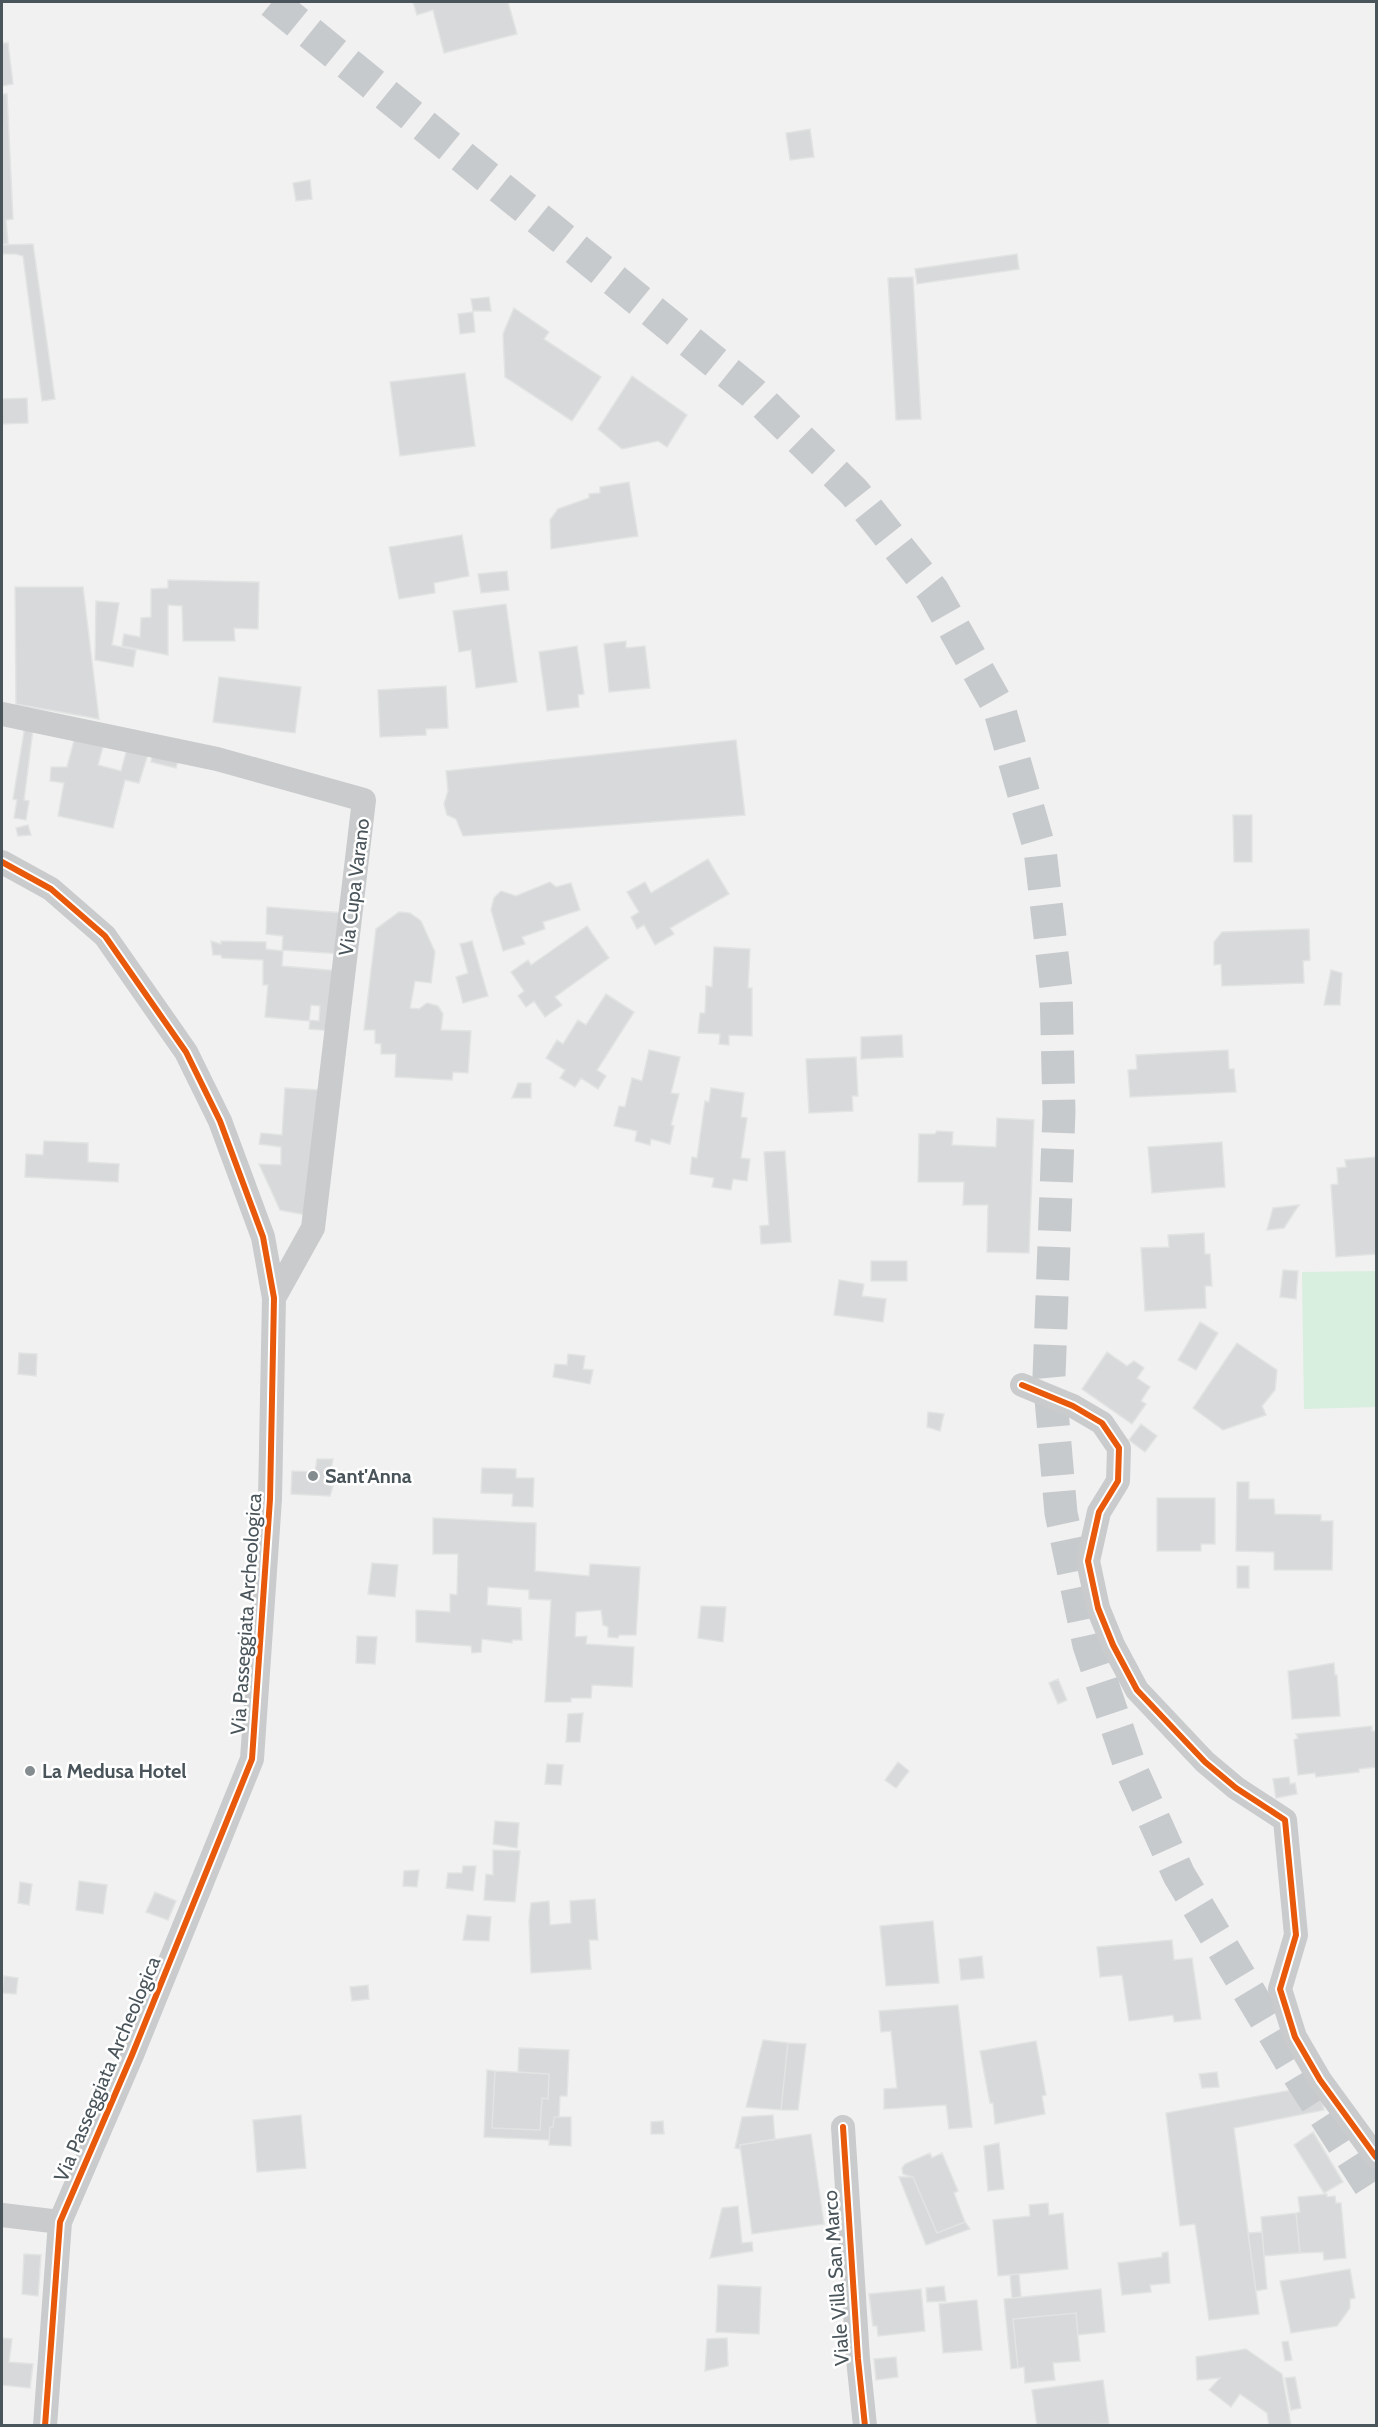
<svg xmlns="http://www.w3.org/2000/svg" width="1378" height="2427" viewBox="0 0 1378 2427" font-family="Cabin,sans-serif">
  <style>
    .green { fill: #d8eede }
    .building { fill: #d7d9da; stroke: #e2e3e3; stroke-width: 1.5 }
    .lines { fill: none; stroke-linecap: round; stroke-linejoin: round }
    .highway-tunnel { stroke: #c7cacc; stroke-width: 33; stroke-dasharray: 33 16; stroke-linecap: butt }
    .minor { stroke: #c9cbcc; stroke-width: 24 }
    .cycleway-casing { stroke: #fff; stroke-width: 10 }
    .cycleway { stroke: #e8590c; stroke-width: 6 }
    .poi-dot { fill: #848c90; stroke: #fff; stroke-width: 2 }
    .labels { text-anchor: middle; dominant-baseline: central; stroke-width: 5; stroke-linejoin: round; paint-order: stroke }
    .street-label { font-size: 20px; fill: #4a555b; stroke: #fff }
    .poi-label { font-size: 20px; font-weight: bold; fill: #4a555b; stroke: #fff; text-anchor: start }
  </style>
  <rect width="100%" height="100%" fill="#f1f1f1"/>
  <path class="green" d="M1376 1271V1407L1304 1409 1302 1272Z"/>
  <path class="building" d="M413 2H508L517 34 444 53 433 10 417 15Z
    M2 43H8L13 84 2 86Z
    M2 94H7L13 219 6 220 8 244H2Z
    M810 129 814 157 790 160 786 133Z
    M310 180 312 199 296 201 293 183Z
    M33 244 55 399 42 401 23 256 16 254H2V245Z
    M1017 254 1019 269 917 284 915 269Z
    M913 277 921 419 896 420 888 278Z
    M489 297 491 311H473L471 299Z
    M514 308 549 332 544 339 601 377 572 421 505 377 503 334Z
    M473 312 475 332 460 334 458 314Z
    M465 373 475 446 400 456 390 382Z
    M632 376 687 415 667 447 658 441 622 449 598 429Z
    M27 398 28 423 2 424V399Z
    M629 482 638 536 551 549 550 520 558 509 589 498V494L600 493V487Z
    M462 535 469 576 434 583 435 593 399 599 389 547Z
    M507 571 509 590 481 593 478 574Z
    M168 580 259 582 258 629 234 628 235 641H183L182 606 168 605V655L122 646 124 634 140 637 141 618 151 617V589L168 588Z
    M15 587H83L99 719 16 704Z
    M96 601 119 603 112 645 136 650 133 667 95 660Z
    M506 604 517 682 476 688 471 650 459 652 453 611Z
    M626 641V648L645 646 650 688 609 692 604 644Z
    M577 646 584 694 578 695 579 707 547 711 539 652Z
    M219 677 301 687 295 733 213 722Z
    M446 686 448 728 426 729V735L380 737 378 690Z
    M25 726 33 729 24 800 29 801 26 820 14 818 17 800 13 799Z
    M76 733 105 739 98 765 121 771 127 749 148 754 139 783 125 780 113 828 58 816 64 783 50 781 51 767H67Z
    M736 740 745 815 463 836 456 819 447 815 444 804 448 791 446 771Z
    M153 751 179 757 176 768 151 762Z
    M1233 815H1252V862H1234Z
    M28 825 31 835 18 836 16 828Z
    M708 859 729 894 670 928 674 934 655 945 644 925 637 929 631 917 639 912 627 892 645 882 651 893Z
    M550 882 556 887 571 883 580 910 543 922 545 929 522 937 525 944 503 951 491 910 494 898 501 891 516 896Z
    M267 907 344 913 342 954 282 950 283 936 266 934Z
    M399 912 410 913 421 921 435 952 431 983 415 981 410 1008 419 1009 427 1003 438 1006 443 1014 441 1030 471 1031 468 1073 453 1072 452 1080 395 1077 396 1054H381V1044L375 1043V1030H364L376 929Z
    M587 926 609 958 555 997 562 1005 545 1017 534 1001 526 1007 518 996 524 991 511 972 528 960 531 965Z
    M1309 929 1310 960 1303 961 1304 983 1222 986 1221 964 1214 965V942L1222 932Z
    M211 941 221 944V941L266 942V949L283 951 282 966 340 971 334 1031 309 1029 310 1020 319 1021 320 1006 311 1005 309 1021 265 1017 268 985H263V960L222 958 221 955H213Z
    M472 941 488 996 463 1003 456 977 468 973 460 944Z
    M714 947 750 949 748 988H752V1036L729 1035V1045L719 1044 720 1034 698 1033 700 1013H705L706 986 712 987Z
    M1331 970 1342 973 1340 1005H1324Z
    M606 994 634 1012 597 1070 606 1076 598 1089 581 1078 575 1087 560 1078 565 1070 546 1058 557 1040 563 1044 578 1020 586 1025Z
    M902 1035 903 1057 861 1059V1037Z
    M649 1050 680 1057 671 1093 679 1094 671 1125 674 1126 670 1144 651 1139 650 1145 635 1141 637 1131 614 1126 619 1106 625 1107 632 1078 642 1081Z
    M1228 1050 1229 1069H1234L1236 1092 1130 1097 1128 1070 1137 1069 1136 1055Z
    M856 1057 858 1096H852L853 1111 809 1113 806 1059Z
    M518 1083H531V1098H512Z
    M285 1088 319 1090 306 1215 280 1210 259 1164 281 1165V1147L259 1144 261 1133 282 1135Z
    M711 1088 744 1093 741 1117 747 1118 741 1158 750 1159 747 1181 733 1179 731 1190 712 1187 714 1178 690 1174 692 1157 697 1158 705 1101 709 1102Z
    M997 1118 1034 1120 1029 1253 987 1252 988 1205H963L964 1182H918L919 1134H935L937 1131 953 1132 952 1145 996 1147Z
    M44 1141 88 1143V1162L119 1164 118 1182 25 1177 26 1154 43 1155Z
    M1222 1142 1225 1187 1152 1193 1148 1147Z
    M785 1151 791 1242 761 1244 760 1226 769 1225 764 1152Z
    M1376 1157V1254L1336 1257 1331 1185 1338 1184 1337 1168 1346 1167 1345 1160Z
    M1299 1205 1284 1228 1267 1230 1273 1208Z
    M1204 1233 1205 1254H1210L1212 1286H1205L1206 1308 1145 1311 1141 1248 1169 1247 1168 1235Z
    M871 1261H907V1281H871Z
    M1283 1270 1298 1271 1296 1299 1280 1297Z
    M839 1280 864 1284 862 1296 886 1299 883 1322 834 1315Z
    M1200 1322 1218 1333 1196 1370 1178 1360Z
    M1237 1343 1277 1370 1275 1390 1262 1406 1266 1415 1223 1430 1193 1408Z
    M1107 1352 1127 1366 1134 1361 1144 1368 1137 1378 1150 1387 1141 1401 1146 1404 1132 1424 1082 1389Z
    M19 1353 37 1354 36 1376 18 1374Z
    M568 1354 585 1356 583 1369 593 1370 590 1384 553 1377 555 1364 567 1365Z
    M928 1412 944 1414 940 1431 927 1427Z
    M1141 1424 1157 1436 1145 1452 1129 1440Z
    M317 1459H333L331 1470 335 1480 330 1496 291 1494 292 1471 315 1472Z
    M482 1468 516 1469V1478H534L533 1507 512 1506 513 1494 481 1493Z
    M1237 1482H1249V1499H1274L1275 1514 1321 1515V1521H1333L1332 1570H1274V1552L1236 1551Z
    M1157 1498H1215V1544H1201V1551H1157Z
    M433 1518 536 1523 535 1571 589 1576 590 1564 640 1567 636 1635H619L618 1638 608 1637V1627L603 1625 601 1610 576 1612 575 1637 587 1636 586 1644 634 1647 632 1687 592 1685 591 1698H571V1702H545L551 1600 529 1599V1590L488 1587 487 1605 521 1608 522 1640H512V1643L482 1639 481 1652 472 1653 471 1646 416 1642V1610L450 1612V1594L457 1595 458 1554H433Z
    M372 1563 398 1565 395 1597 368 1594Z
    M1237 1566H1249V1588H1237Z
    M701 1606 726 1607 723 1642 698 1638Z
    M357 1636 377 1637 375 1664 356 1663Z
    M1334 1663 1335 1675H1337L1340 1716 1292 1719 1288 1671Z
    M1058 1679 1067 1700 1058 1704 1049 1683Z
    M583 1713 580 1742H566L568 1714Z
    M1372 1726V1731H1376V1767L1359 1769V1772L1316 1777 1315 1773 1298 1775 1294 1740 1298 1738 1296 1734Z
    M898 1762 909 1771 896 1788 885 1780Z
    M547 1764 563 1765 561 1785 545 1784Z
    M1289 1777 1290 1784 1295 1783 1297 1794 1276 1798 1273 1779Z
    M495 1821 519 1823 517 1848 493 1844Z
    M493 1850 520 1851 515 1902 484 1900 486 1874 493 1875Z
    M463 1866H476L473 1891 446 1888 448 1873H462Z
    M419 1870 417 1887 403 1886 404 1871Z
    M79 1881 107 1885 103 1914 76 1910Z
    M20 1882 32 1884 29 1905 18 1903Z
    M155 1892 176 1901 168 1920 146 1912Z
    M595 1899 598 1940H589L591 1969 531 1973 529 1921 531 1903 549 1901 550 1925 571 1923 570 1901Z
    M467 1915 491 1917 489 1941 463 1940Z
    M933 1921 939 1983 886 1986 880 1926Z
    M1172 1940 1174 1960 1192 1958 1201 2019 1174 2022 1173 2015 1129 2021 1122 1975 1100 1977 1097 1947Z
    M982 1956 984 1978 961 1980 959 1959Z
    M4 1976 18 1978 16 1994 2 1993Z
    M368 1985 369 1999 352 2001 350 1987Z
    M958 2005 972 2127 949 2129 946 2105 884 2109V2089L897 2088 891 2031 881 2032 879 2011Z
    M763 2040 788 2043 781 2110 746 2107Z
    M1036 2041 1046 2095 1042 2096 1045 2114 995 2124 993 2103H990L980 2051Z
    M788 2043 806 2044 798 2110H781Z
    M519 2048 569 2050 567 2096H560L559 2117H554L553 2127H550L549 2140 484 2137 487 2070 495 2071 492 2128 540 2130 542 2098 548 2099 549 2074 518 2072Z
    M495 2071 549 2074 548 2099 542 2098 540 2130 492 2128Z
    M1217 2072 1219 2087 1202 2088 1199 2074Z
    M1319 2085 1324 2110 1234 2128 1259 2314 1209 2320 1195 2224 1180 2226 1166 2113Z
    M301 2115 306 2168 257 2172 253 2120Z
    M773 2115 775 2139 740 2145V2149L735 2148 742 2117Z
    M554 2117H571V2146L549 2145 550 2127H553Z
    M663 2121 664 2134H651V2122Z
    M1313 2132 1343 2182 1324 2193 1294 2145Z
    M811 2134 824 2224 752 2234 740 2145Z
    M999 2143 1004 2189 988 2191 984 2146Z
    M930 2153 932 2158 942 2153 958 2191 954 2193 965 2222 937 2233 913 2177 903 2174 902 2168 905 2164Z
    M899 2177H913L937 2233 965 2222 970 2229 926 2245Z
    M1327 2194V2197L1335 2196 1336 2203H1341L1346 2258 1324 2260 1323 2252 1300 2253 1296 2213 1300 2212 1298 2197Z
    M1048 2203 1049 2215 1063 2213 1068 2269 998 2276 993 2220 1030 2216 1029 2205Z
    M738 2206 742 2243 752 2242 753 2251 710 2258 722 2208Z
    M1296 2213 1300 2253 1264 2256 1261 2217Z
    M1262 2232 1267 2289 1256 2291 1248 2233Z
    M1168 2252 1170 2283 1150 2285 1151 2292 1122 2295 1118 2263 1162 2257V2253Z
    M24 2254 41 2255 38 2296 22 2294Z
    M1350 2269 1355 2298 1350 2299V2308L1337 2326 1291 2333 1280 2281Z
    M1019 2274 1021 2297 1012 2298 1010 2275Z
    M718 2285 761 2287 759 2334 716 2332Z
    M944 2286 946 2301 927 2302 926 2288Z
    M921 2289 925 2331 878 2336 877 2326H873L869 2294Z
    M1101 2289 1105 2332 1078 2335 1076 2313 1013 2319 1018 2368 1011 2369 1004 2299Z
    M977 2300 982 2350 943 2353 939 2304Z
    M1076 2313 1080 2361 1053 2363 1055 2380 1025 2383 1024 2367 1018 2368 1013 2319Z
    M2 2338 12 2339 9 2362 33 2364 30 2388 2 2385Z
    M727 2338 728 2366 705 2371 707 2339Z
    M1288 2341 1292 2360 1285 2361 1282 2342Z
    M1246 2349 1282 2374 1291 2425 1269 2426 1267 2413 1240 2394 1231 2407 1209 2390 1220 2378 1197 2380 1196 2357Z
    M896 2357 898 2377 876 2380 874 2359Z
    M1295 2377 1301 2408 1291 2410 1285 2378Z
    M1103 2380 1109 2424 1037 2426 1032 2390Z"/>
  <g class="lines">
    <path class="highway-tunnel" d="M272 2 753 393 854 492 933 591 999 708 1040 850 1056 988 1059 1112 1049 1376 1061 1513 1089 1645 1131 1769 1179 1875 1300 2077 1376 2195"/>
    <path class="minor" d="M2 714 217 759 364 800 313 1228 274 1298
      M2 862 51 889 105 936 186 1052 220 1121 263 1237 274 1298 270 1499 252 1759 132 2055 60 2222 45 2426
      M1022 1385 1073 1406 1102 1423 1119 1448 1118 1481 1099 1512 1088 1561 1098 1608 1113 1645 1137 1690 1205 1762 1236 1788 1285 1820 1296 1935 1280 1989 1295 2037 1320 2080 1376 2157
      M843 2127 858 2359 865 2426
      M2 2215 60 2222"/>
    <defs>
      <path id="cycleway" d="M2 862 51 889 105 936 186 1052 220 1121 263 1237 274 1298 270 1499 252 1759 132 2055 60 2222 45 2426
        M1022 1385 1073 1406 1102 1423 1119 1448 1118 1481 1099 1512 1088 1561 1098 1608 1113 1645 1137 1690 1205 1762 1236 1788 1285 1820 1296 1935 1280 1989 1295 2037 1320 2080 1376 2157
        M843 2127 858 2359 865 2426"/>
    </defs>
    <use href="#cycleway" class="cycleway-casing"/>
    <use href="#cycleway" class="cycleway"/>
  </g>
  <g class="poi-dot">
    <circle cx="313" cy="1476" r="6"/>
    <circle cx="30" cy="1771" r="6"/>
  </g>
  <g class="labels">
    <g class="street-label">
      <text transform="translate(354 887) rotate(-83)">Via Cupa Varano</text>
      <text transform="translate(246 1614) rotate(-86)">Via Passeggiata Archeologica</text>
      <text transform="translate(107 2069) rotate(-67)">Via Passeggiata Archeologica</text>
      <text transform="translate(836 2278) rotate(-94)">Viale Villa San Marco</text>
    </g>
    <g class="poi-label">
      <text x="325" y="1476">Sant'Anna</text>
      <text x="42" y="1771">La Medusa Hotel</text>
    </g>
  </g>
  <rect width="1378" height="2427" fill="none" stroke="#4a555b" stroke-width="6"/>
</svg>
